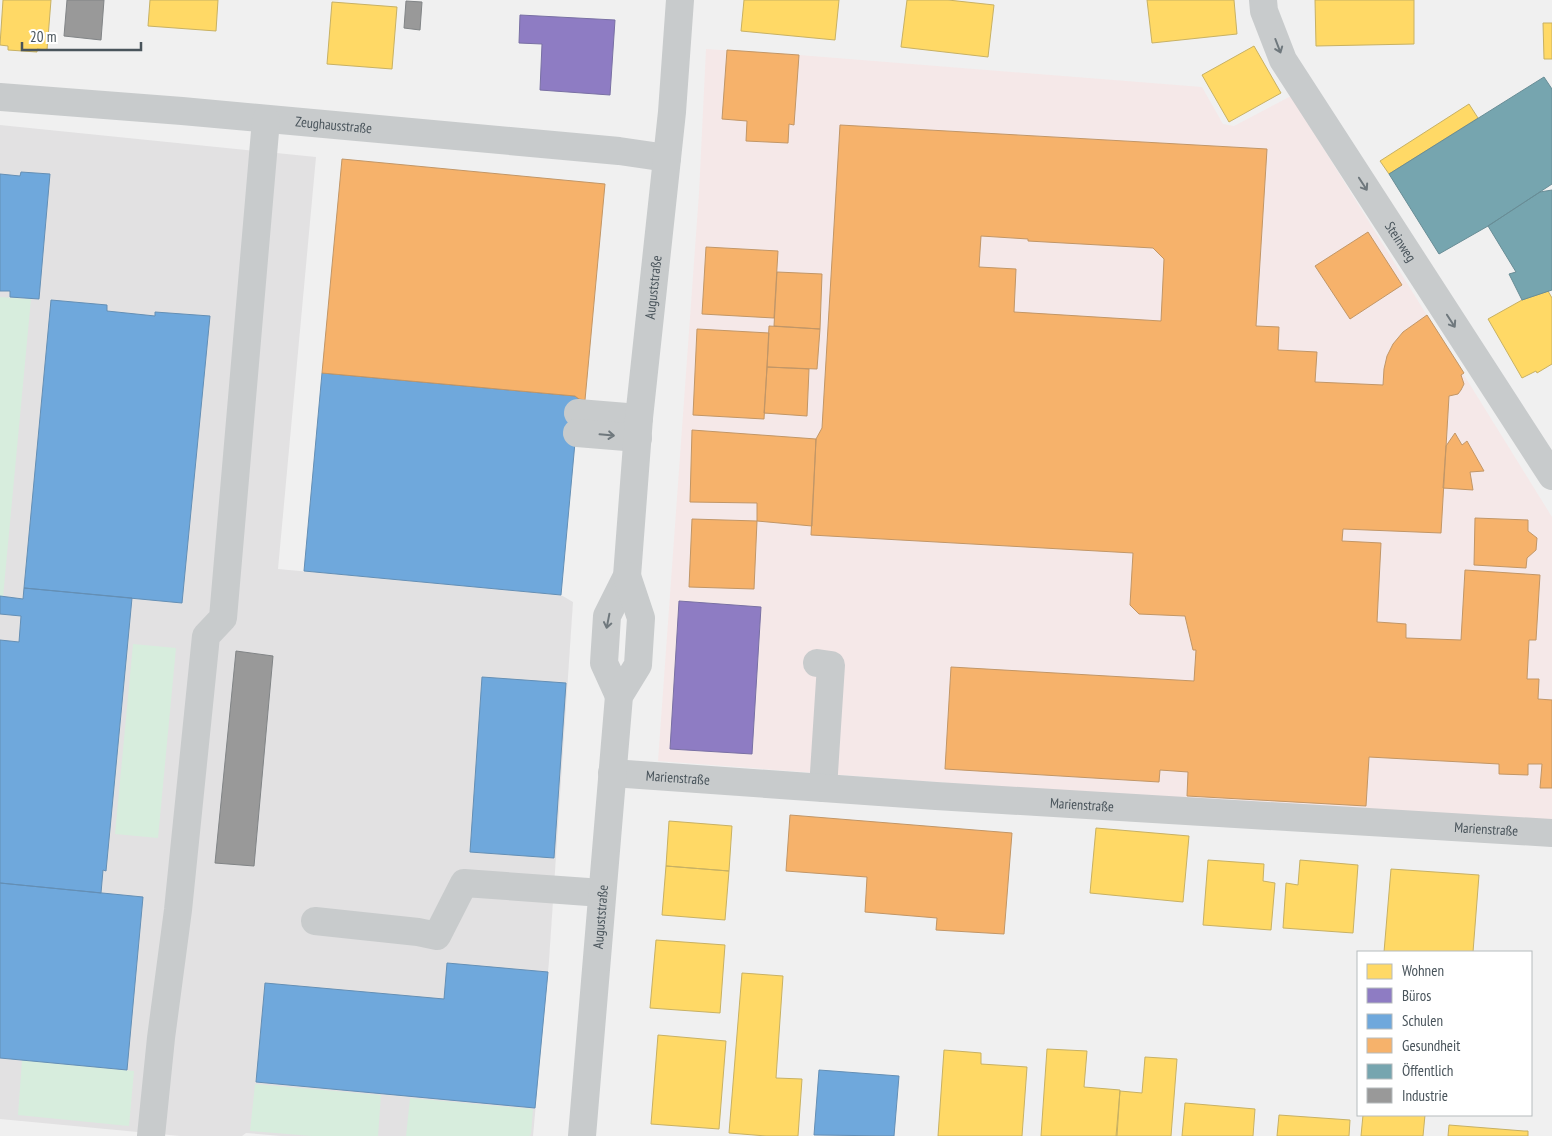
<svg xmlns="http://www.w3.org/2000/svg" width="1552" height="1136" viewBox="0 0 1552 1136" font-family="'PT Sans Narrow',sans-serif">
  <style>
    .education { fill: #e2e1e2 }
    .medical { fill: #f5e8e8 }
    .green { fill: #d7eddd }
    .homes { fill: #ffd966; stroke: #c8b163 }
    .offices { fill: #8e7cc3; stroke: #7970a4 }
    .schools { fill: #6fa8dc; stroke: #648fb5 }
    .health { fill: #f6b26b; stroke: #c29666; fill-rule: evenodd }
    .public { fill: #76a5af; stroke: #688d96 }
    .industry { fill: #999; stroke: #818486 }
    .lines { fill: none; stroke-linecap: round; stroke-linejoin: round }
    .minor { stroke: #c8cbcc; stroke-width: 28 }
    .oneway { stroke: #6f787d }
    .labels { text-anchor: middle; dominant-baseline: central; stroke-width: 5; stroke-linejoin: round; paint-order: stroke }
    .street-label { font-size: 14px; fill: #49545b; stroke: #fff }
  </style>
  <rect width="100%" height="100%" fill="#f0f0f0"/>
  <path class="education" d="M0 125 316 157 278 569 561 595 573 602 549 961 533 1136H281L246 1133 242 1136H180L0 1119Z"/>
  <path class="medical" d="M706 49 799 55 1202 87 1223 124 1234 126 1291 96 1552 517V820L1371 815 658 761 699 193Z"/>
  <path class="green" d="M0 297 31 299 3 597 0 596Z
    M133 644 176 648 158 838 115 834Z
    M22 1060 134 1071 129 1126 18 1115Z
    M255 1084 381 1095 378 1136H312L250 1131Z
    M410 1098 533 1109 531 1134 529 1136H406Z"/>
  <path class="homes" d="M3 0H51L47 50 37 49V52L8 50V46L0 45Z
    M150 0H218L216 31 148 26Z
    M744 0H839L835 40 741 31Z
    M907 0H948L994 5 988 57 901 47Z
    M1147 0H1234L1237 34 1152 43Z
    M1315 0H1414V44L1316 46Z
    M332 2 397 7 392 69 327 64Z
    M1543 23H1552V59H1544Z
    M1254 46 1281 93 1229 122 1202 75Z
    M1469 104 1478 118 1389 174 1380 161Z
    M1548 291 1552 298V364L1537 373 1536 371 1522 378 1488 319 1522 300Z
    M669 821 732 826 729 871 666 866Z
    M1096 828 1189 836 1183 902 1090 893Z
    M1208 860 1264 864 1263 881 1275 883 1271 930 1203 925Z
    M1300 860 1358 865 1353 933 1283 928 1286 883 1298 885Z
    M666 866 729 871 725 920 662 915Z
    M1391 869 1479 875 1473 952H1384Z
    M656 940 725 945 720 1013 650 1008Z
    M742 973 783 976 776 1078 802 1079 798 1136H766L729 1133Z
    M658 1035 726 1041 719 1129 651 1124Z
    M1047 1049 1087 1051 1084 1087 1120 1090 1117 1136H1041Z
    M944 1050 981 1053V1064L1027 1067 1022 1136H938Z
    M1145 1057 1177 1059 1171 1136H1116L1120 1091 1142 1093Z
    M1185 1103 1255 1109 1253 1136H1182Z
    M1279 1115 1350 1120 1349 1136H1277Z
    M1363 1115H1425L1423 1136H1361Z
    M1449 1125 1524 1131H1528V1136H1448Z"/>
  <path class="offices" d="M520 15 615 20 610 95 540 90 542 44 519 43Z
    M679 601 761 607 752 754 670 749Z"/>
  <path class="schools" d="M21 172 50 174 39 299 10 297V291H0V174L20 176Z
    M51 300 107 305V311L155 316V312L210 316 182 603 24 588Z
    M322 373 575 396 579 399 561 595 304 571Z
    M24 588 132 598 106 871 103 870 101 893 0 883V640L19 642 21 616 0 614V596L23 599Z
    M482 677 566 683 554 858 470 852Z
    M0 883 143 897 127 1070 0 1058Z
    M447 963 548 972 535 1108 256 1082 265 983 444 999Z
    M819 1070 899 1076 894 1136 814 1135Z"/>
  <path class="health" d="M727 50 799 55 794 125 789 124 788 143 746 141 747 121 722 119Z
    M840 125 1267 149 1256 326 1279 327 1278 350 1317 352 1315 382 1383 385 1384 369 1387 356 1393 344 1403 332 1427 315 1464 373 1461 375 1464 384 1461 390 1458 394 1449 396 1441 533 1343 529 1342 541 1381 543 1377 622 1406 624V638L1461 640 1465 570 1540 575 1536 640H1529L1527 679H1539L1538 699 1552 700V788H1540L1542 764H1528V775L1499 774V764L1369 757 1366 806 1187 796 1188 772 1160 770 1159 782 945 769 951 667 1194 681 1196 650H1193L1185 616 1139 614 1130 605 1133 553 811 535 816 439 822 428ZM981 236 1028 239V241L1153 248 1164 259 1161 321 1014 312 1016 269 979 267Z
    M342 159 605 184 585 400 579 399 575 396 322 373Z
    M1368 232 1402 285 1350 319 1315 266Z
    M706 247 778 251 774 318 702 314Z
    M777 272 822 274 820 329 774 326Z
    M769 326 820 329 817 369 767 367Z
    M697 329 769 333 764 419 693 415Z
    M767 367 809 369 807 416 764 413Z
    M692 430 816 439 812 526 757 521V503L690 502Z
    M1455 433 1462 445 1467 441 1484 471 1470 472 1473 490 1443 488 1446 446Z
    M1475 518 1528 520V531L1537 538 1536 550 1527 558 1526 568 1474 565Z
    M692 519 757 521 754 589 689 587Z
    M790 815 1012 833 1004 934 936 930 937 918 865 912 867 877 786 871Z"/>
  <path class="public" d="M1544 77 1552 89V184L1488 226 1439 254 1389 174Z
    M1552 190V290L1522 300 1509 274 1516 272 1488 226 1540 192Z"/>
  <path class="industry" d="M67 0H104L101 40 64 36Z
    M406 1 422 2 420 30 404 28Z
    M236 651 273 656 254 866 215 863Z"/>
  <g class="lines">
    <g class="minor">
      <path id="s1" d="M1263 0 1264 11 1283 60 1552 476"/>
      <path id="s2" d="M0 97 182 111 619 151 667 158"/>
      <path d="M578 413 639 418"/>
      <path d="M577 433 638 438"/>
      <path d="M817 663 831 665 823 788"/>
      <path id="s3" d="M619 696 604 663 607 616 627 576 639 418 672 112 680 0"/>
      <path id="s4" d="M612 773 936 796 1552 833"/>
      <path d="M315 921 418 932 437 936 464 883 602 893"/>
      <path d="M151 1136 161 1038 178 910 206 636 223 618 266 120"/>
      <path id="s5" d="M582 1136 619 696 638 665 641 618 627 576"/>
    </g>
  </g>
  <defs><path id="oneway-shaft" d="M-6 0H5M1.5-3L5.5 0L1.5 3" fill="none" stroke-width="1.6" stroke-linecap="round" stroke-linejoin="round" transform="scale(1.25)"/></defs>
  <g class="oneway">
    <use href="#oneway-shaft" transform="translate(1278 46) rotate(69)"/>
    <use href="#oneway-shaft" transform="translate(1363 184) rotate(57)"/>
    <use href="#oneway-shaft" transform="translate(1451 321) rotate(57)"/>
    <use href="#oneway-shaft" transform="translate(607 435) rotate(5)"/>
    <use href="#oneway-shaft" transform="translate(608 621) rotate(101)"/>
  </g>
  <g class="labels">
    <g class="street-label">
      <text stroke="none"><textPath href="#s2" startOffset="335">Zeughausstraße</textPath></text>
      <text stroke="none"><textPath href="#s1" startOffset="280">Steinweg</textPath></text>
      <text stroke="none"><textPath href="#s3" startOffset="418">Auguststraße</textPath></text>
      <text stroke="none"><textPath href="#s4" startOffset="66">Marienstraße</textPath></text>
      <text stroke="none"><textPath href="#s4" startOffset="471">Marienstraße</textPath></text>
      <text stroke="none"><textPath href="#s4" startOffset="876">Marienstraße</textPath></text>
      <text stroke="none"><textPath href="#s5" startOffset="220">Auguststraße</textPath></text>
    </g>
  </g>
  <rect x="1357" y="951" width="175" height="165" fill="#ffffff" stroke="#b6bbbd"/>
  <rect x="1367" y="964" width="25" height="15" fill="#ffd966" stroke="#b6bbbd"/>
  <text x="1402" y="976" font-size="15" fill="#49545b">Wohnen</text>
  <rect x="1367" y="988" width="25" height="15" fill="#8e7cc3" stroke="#b6bbbd"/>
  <text x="1402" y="1001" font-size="15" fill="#49545b">Büros</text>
  <rect x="1367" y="1014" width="25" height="15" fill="#6fa8dc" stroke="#b6bbbd"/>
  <text x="1402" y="1026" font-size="15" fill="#49545b">Schulen</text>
  <rect x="1367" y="1038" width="25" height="15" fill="#f6b26b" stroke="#b6bbbd"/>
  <text x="1402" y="1051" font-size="15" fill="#49545b">Gesundheit</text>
  <rect x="1367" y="1064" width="25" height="15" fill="#76a5af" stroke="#b6bbbd"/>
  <text x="1402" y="1076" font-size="15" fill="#49545b">Öffentlich</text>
  <rect x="1367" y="1088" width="25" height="15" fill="#999999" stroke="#b6bbbd"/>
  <text x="1402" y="1101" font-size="15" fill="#49545b">Industrie</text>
  <path d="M22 42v8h119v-8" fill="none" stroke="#49545b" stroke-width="2.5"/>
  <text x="30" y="42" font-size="15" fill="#49545b" stroke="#ffffff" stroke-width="4" paint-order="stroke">20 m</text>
</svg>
